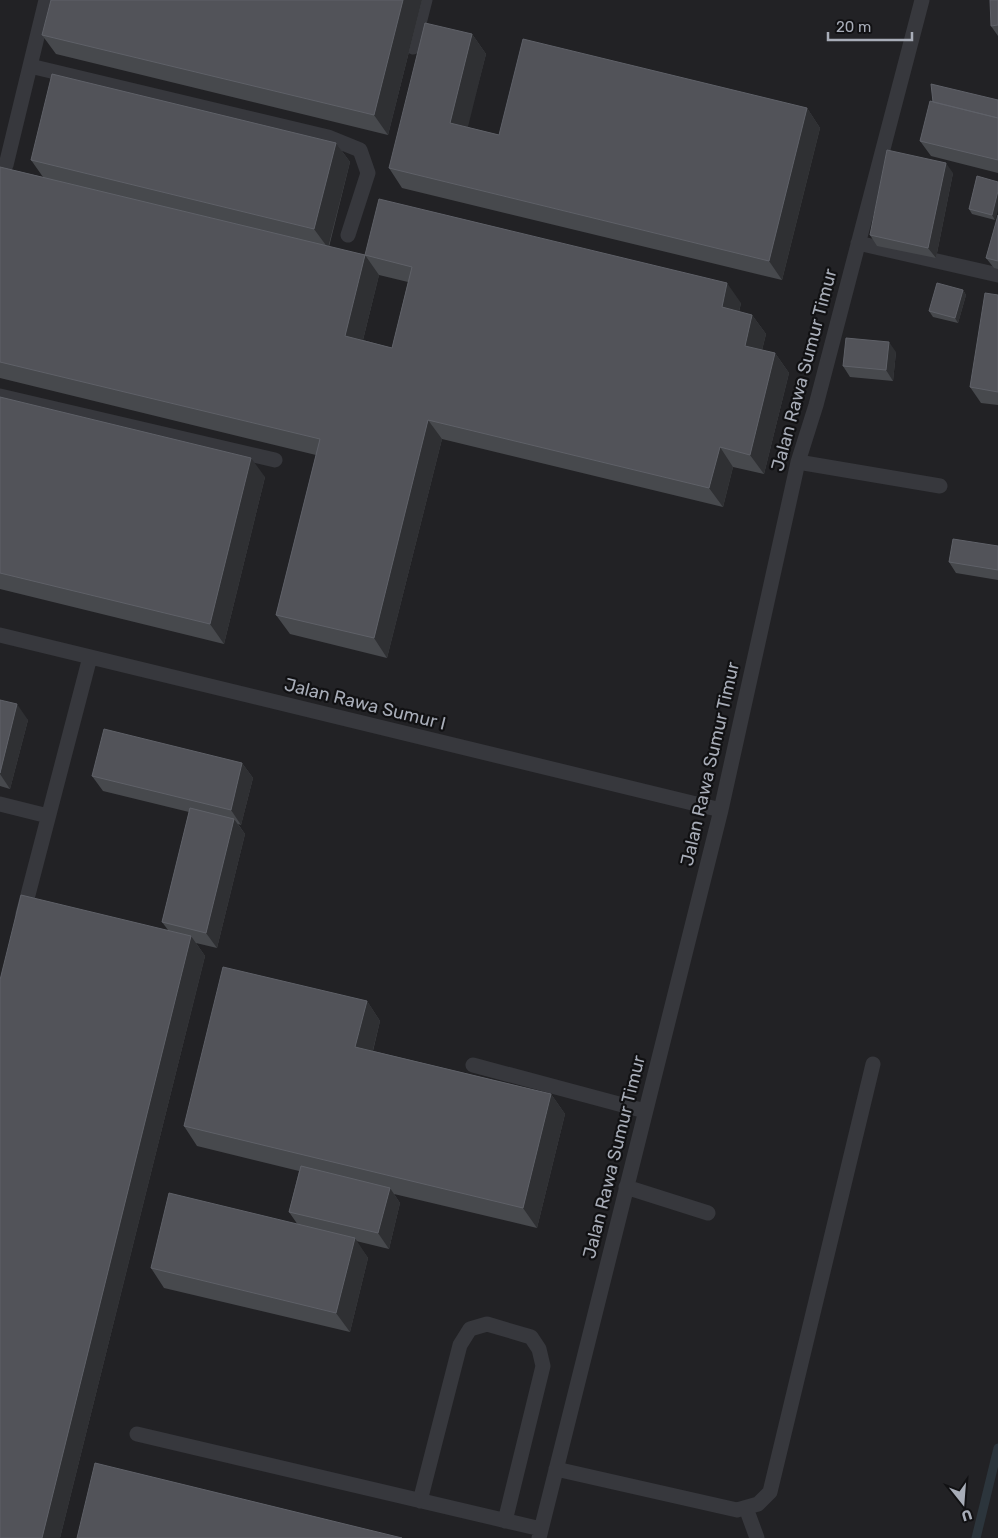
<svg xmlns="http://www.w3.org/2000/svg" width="998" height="1538" viewBox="0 0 998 1538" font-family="Rubik,sans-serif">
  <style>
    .built { fill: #222225 }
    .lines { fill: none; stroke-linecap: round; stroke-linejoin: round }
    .stream { stroke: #2c353c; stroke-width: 9 }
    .service { stroke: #37383d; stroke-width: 15 }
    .wall { fill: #47494d; fill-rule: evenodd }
    .shaded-wall { fill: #2f3033 }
    .building { fill: #525359; stroke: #5f6168; fill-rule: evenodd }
    .labels { text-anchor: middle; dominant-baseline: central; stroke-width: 4.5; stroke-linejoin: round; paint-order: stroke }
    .street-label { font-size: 18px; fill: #a8adb8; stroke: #111113 }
  </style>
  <rect width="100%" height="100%" fill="#161618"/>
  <path class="built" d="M0 0H998V1538H0Z"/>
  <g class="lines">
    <path class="stream" d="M976 1538 998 1448"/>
    <path class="service" d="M413 47 425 0
      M30 66 328 137 360 150 368 173 348 235
      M6 165 46 0
      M858 243 998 275
      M0 396 275 460
      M798 462 940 486
      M0 635 721 810
      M0 804 48 816
      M23 914 90 657
      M473 1065 645 1111
      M626 1187 708 1213
      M137 1434 541 1529
      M556 1469 737 1510 758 1504 770 1492 873 1064
      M420 1501 460 1345 470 1329 487 1324 531 1337 539 1349 543 1366 505 1521
      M746 1508 757 1538
      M539 1538 721 810 798 462 816 405 922 0"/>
  </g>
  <path class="wall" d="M422 0 388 135 56 54 42 35Z
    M998 0V36L991 26Z
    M472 34 486 54 467 127 499 135 807 108 820 128 782 280 402 188 389 168Z
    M998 100V173L931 156 920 141 933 102Z
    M336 143 350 162 329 247 365 255 741 303 739 312 752 315 766 334 762 350 775 353 789 373 764 474 733 467 723 507 442 439 387 658 290 634 276 615 316 455 0 378V167L43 177 31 160ZM379 275 408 282 392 348 363 340Z
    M953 173 936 258 877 246 870 235Z
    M977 176 995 220 972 214 969 209Z
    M998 215V269L994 268 986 258Z
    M963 290 966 295 958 323 933 317 929 311Z
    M998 295V405L981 403 970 387Z
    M896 352 893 381 850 377 843 366Z
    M0 397 265 477 224 644 0 589Z
    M998 546V580L956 573 949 562Z
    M0 700 28 720 10 789 0 786Z
    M242 763 253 778 241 825 238 824 245 834 217 948 196 943 205 956 60 1538H0L168 930 162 922 189 812 103 791 92 776Z
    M367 1001 380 1021 373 1051 551 1094 565 1114 537 1228 394 1194 400 1203 389 1249 356 1241 368 1258 350 1332 164 1288 151 1268 298 1225 289 1212 299 1171 197 1146 184 1126Z"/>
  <path class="shaded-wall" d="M403 0H422L388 135 374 115Z
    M472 34 486 54 464 143 450 123Z
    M807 108 820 128 782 280 769 261Z
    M336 143 350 162 328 248 314 229Z
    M946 163 953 173 936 258 928 248Z
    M998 191V211L995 220 992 215Z
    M365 255 379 275 359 356 345 336Z
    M727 283 741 303 735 327 722 307Z
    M963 290 966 295 958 323 955 318Z
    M752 315 766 334 758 366 745 346Z
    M889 342 896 352 893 381 886 370Z
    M775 353 789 373 764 474 750 455Z
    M428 420 442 439 387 658 374 638Z
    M720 447 733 467 723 507 709 488Z
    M251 458 265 477 224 644 210 624Z
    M17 704 28 720 10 789 0 774Z
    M242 763 253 778 241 825 231 810Z
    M234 819 245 834 217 948 206 933Z
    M191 936 205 956 60 1538H42Z
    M367 1001 380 1021 369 1066 355 1047Z
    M551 1094 565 1114 537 1228 523 1208Z
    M390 1188 400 1203 389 1249 378 1233Z
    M355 1238 368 1258 350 1332 336 1313Z"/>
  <path class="building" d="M51 0H403L374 115 42 35Z
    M990 0H998V25L991 26Z
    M425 23 472 34 450 123 499 135 523 39 807 108 769 261 389 168Z
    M52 74 336 143 314 229 31 160Z
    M931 84 998 100V118L933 102Z
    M930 101 998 118V160L920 141Z
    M887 150 946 163 928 248 870 235Z
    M0 167 365 255 379 199 727 283 722 307 752 315 745 346 775 353 750 455 720 447 709 488 428 420 374 638 276 615 320 439 0 362ZM365 255 412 267 392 348 345 336Z
    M977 176 998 182V191L992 215 969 209Z
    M998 215V261L986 258Z
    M937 283 963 290 955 318 929 311Z
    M985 293 998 295V392L970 387Z
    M846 338 889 342 886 370 843 366Z
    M0 397 251 458 210 624 0 573Z
    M953 539 998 546V570L949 562Z
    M0 700 17 704 0 773Z
    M104 729 242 763 231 810 92 776Z
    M190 808 234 819 206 933 162 922Z
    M21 895 191 936 42 1538H0V980Z
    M223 967 367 1001 355 1047 551 1094 523 1208 184 1126Z
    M301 1166 390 1188 378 1233 289 1212Z
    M169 1193 355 1238 336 1313 151 1268Z
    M95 1463 402 1538H77Z"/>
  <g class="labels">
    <g class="street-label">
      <text transform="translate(804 370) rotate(-75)">Jalan Rawa Sumur Timur</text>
      <text transform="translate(365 704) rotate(14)">Jalan Rawa Sumur I</text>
      <text transform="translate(710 764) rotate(-77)">Jalan Rawa Sumur Timur</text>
      <text transform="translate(614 1157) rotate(-76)">Jalan Rawa Sumur Timur</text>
    </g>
  </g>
  <g transform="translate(963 1503) rotate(163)" stroke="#111113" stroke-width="4" paint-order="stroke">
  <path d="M0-4L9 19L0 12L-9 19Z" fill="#a8adb8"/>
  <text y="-8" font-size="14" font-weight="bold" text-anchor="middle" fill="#a8adb8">U</text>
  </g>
  <path d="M828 32v8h84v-8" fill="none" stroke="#a8adb8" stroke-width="2.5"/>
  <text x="836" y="32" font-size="15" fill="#a8adb8" stroke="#111113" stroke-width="4" paint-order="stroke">20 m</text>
</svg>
